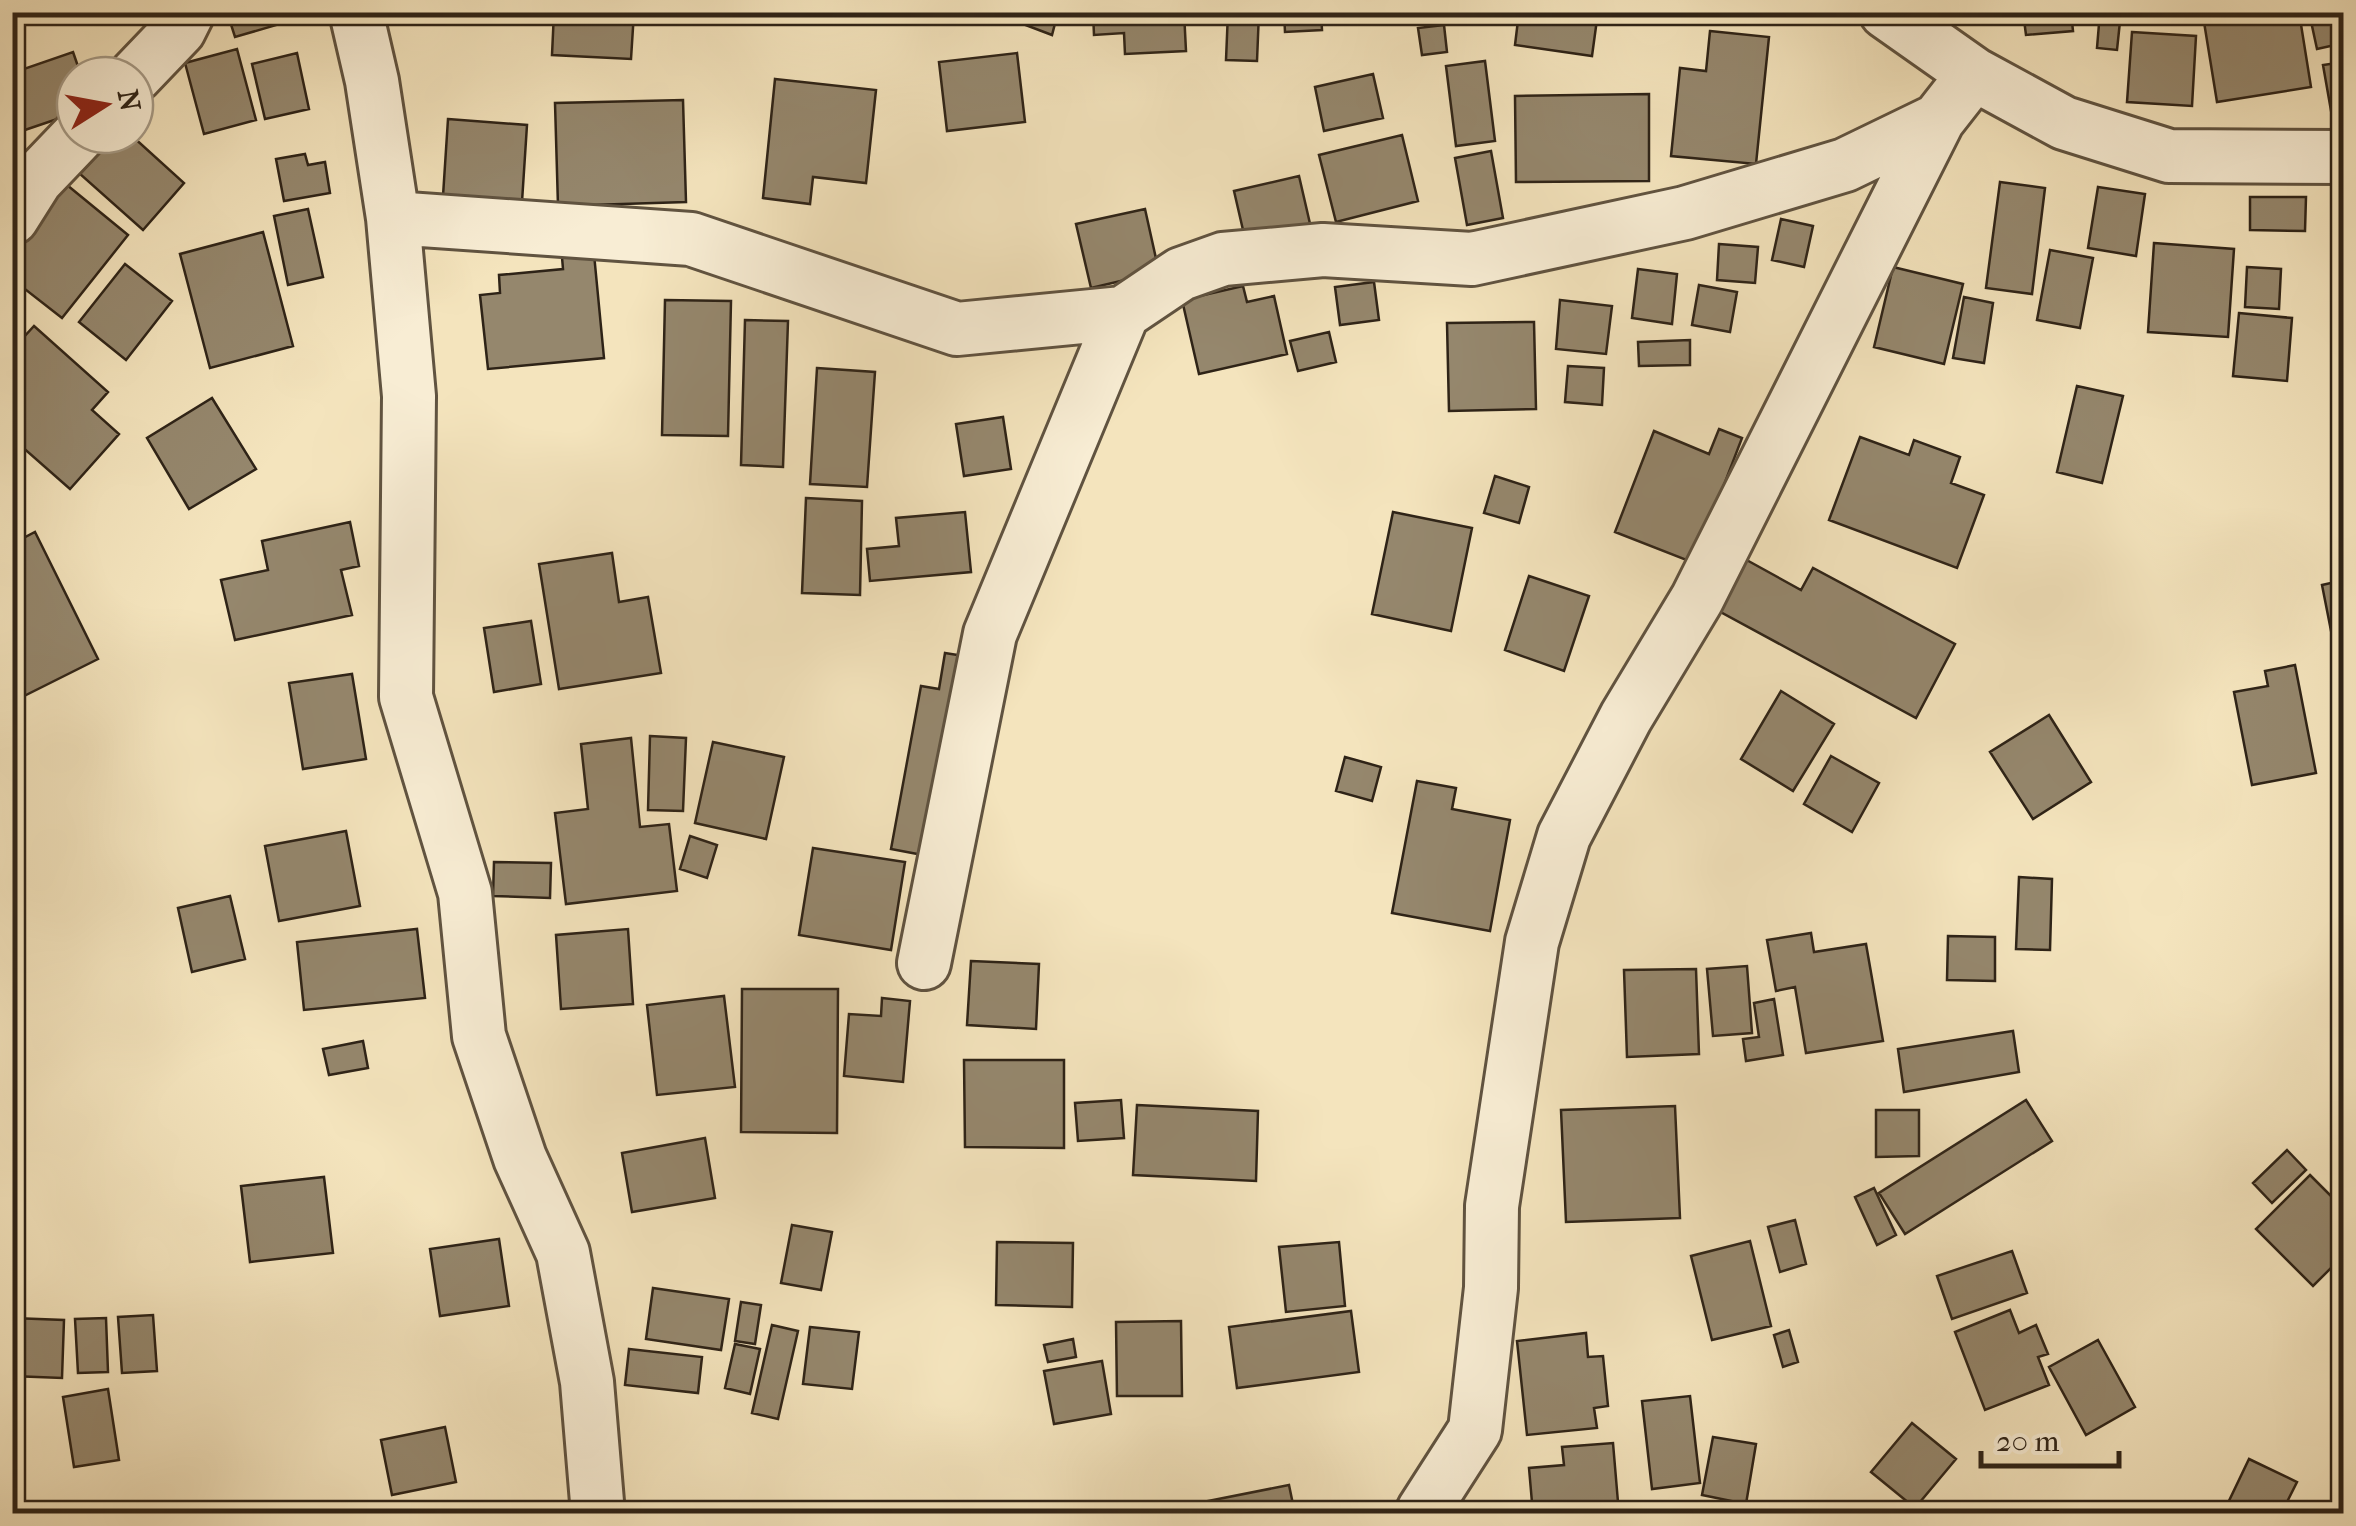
<svg xmlns="http://www.w3.org/2000/svg" width="2356" height="1526" viewBox="0 0 2356 1526" font-family="'IM FELL French Canon',serif">
  <style>
    .building { fill: #95876d; stroke: #2e2317; stroke-width: 2.5 }
    .lines { fill: none; stroke-linecap: round; stroke-linejoin: round }
    .minor-casing { stroke: #605340; stroke-width: 58 }
    .minor { stroke: #f8edd4; stroke-width: 52 }
  </style>
  <rect width="100%" height="100%" fill="#f4e4bd"/>
  <filter id="stains"><feTurbulence type="fractalNoise" baseFrequency=".002" numOctaves="4"/><feColorMatrix values="0 0 0 0 .2 0 0 0 0 .09 0 0 0 0 .02 0 0 0 .5 -.17"/></filter>
  <radialGradient id="worn" r=".72"><stop offset=".6" stop-color="#630" stop-opacity="0"/><stop offset="1" stop-color="#630" stop-opacity=".3"/></radialGradient>
  <path class="building" d="M227 12H287L290 21 235 37Z
    M554 12H634L631 59 552 55Z
    M991 12H1058L1052 35Z
    M1093 12H1184L1186 51 1125 54 1124 33 1094 35Z
    M1228 12H1259L1257 61 1226 60Z
    M1284 12H1321L1322 30 1285 32Z
    M1519 12H1598L1592 56 1515 45Z
    M2023 12H2071L2073 31 2026 35Z
    M2100 12H2121L2117 50 2097 48Z
    M2264 12H2299L2311 87 2217 102 2204 22Z
    M2309 12H2344V43L2317 49Z
    M1444 25 1447 52 1422 55 1418 28Z
    M1710 31 1769 37 1756 164 1671 156 1680 68 1706 71Z
    M2132 32 2196 36 2192 106 2127 102Z
    M237 49 256 120 204 134 185 63Z
    M73 52 81 75H75V113L16 133 12 73Z
    M297 53 309 109 265 119 252 64Z
    M1017 53 1025 122 947 131 939 62Z
    M1485 61 1495 141 1456 146 1446 66Z
    M2344 62V120L2333 122 2323 65Z
    M1373 74 1383 118 1324 131 1315 87Z
    M775 79 876 90 866 183 813 177 810 204 763 198Z
    M1649 94V181L1516 182 1515 96Z
    M683 100 686 202 558 206 555 103Z
    M448 119 527 125 522 202 443 196Z
    M115 135H131L184 183 143 230 80 174Z
    M1402 135 1418 201 1336 222 1319 155Z
    M1491 151 1503 218 1467 225 1455 158Z
    M305 154 308 165 325 162 330 193 284 201 276 159Z
    M1299 176 1311 228 1246 243 1234 191Z
    M2000 182 2045 188 2032 294 1986 288Z
    M67 185 128 235 62 318 12 279V254Z
    M2098 187 2145 194 2136 256 2088 248Z
    M2250 197H2306L2305 231 2250 230Z
    M308 209 323 277 288 285 274 216Z
    M1145 209 1159 272 1091 288 1076 224Z
    M1781 219 1813 226 1804 267 1772 260Z
    M263 232 293 346 210 368 180 254Z
    M2154 243 2234 249 2228 337 2148 332Z
    M1719 244 1758 247 1755 283 1717 280Z
    M2050 250 2093 258 2080 328 2037 320Z
    M594 254 604 358 488 369 480 295 500 293 499 275 563 269 562 257Z
    M125 264 172 301 126 360 79 322Z
    M1893 267 1963 284 1944 364 1874 347Z
    M2247 267 2281 269 2279 309 2245 307Z
    M1638 269 1677 274 1672 324 1632 318Z
    M1374 282 1379 320 1340 325 1335 287Z
    M1699 285 1737 292 1730 332 1692 325Z
    M1243 286 1247 302 1274 296 1287 354 1199 374 1182 300Z
    M1964 297 1993 303 1984 363 1953 358Z
    M665 300 731 301 728 436 662 435Z
    M1560 300 1612 306 1606 354 1556 349Z
    M2239 313 2292 318 2287 381 2233 376Z
    M745 320 788 321 783 467 741 465Z
    M1534 322 1536 409 1449 411 1447 323Z
    M34 326 108 392 92 410 119 434 70 489 12 438V350Z
    M1329 332 1336 362 1298 371 1290 341Z
    M1690 340V365L1639 366 1638 342Z
    M1568 366 1604 368 1602 405 1565 402Z
    M817 368 875 372 867 487 810 484Z
    M2077 386 2123 396 2102 483 2057 472Z
    M212 398 256 469 189 509 147 438Z
    M1003 417 1011 469 964 476 956 424Z
    M1719 429 1742 438 1694 563 1615 532 1654 431 1709 454Z
    M1860 437 1909 455 1914 440 1960 457 1951 483 1984 495 1957 568 1829 520Z
    M1495 476 1529 487 1519 523 1484 513Z
    M806 498 862 501 860 595 802 593Z
    M965 512 971 572 870 581 867 549 899 546 896 518Z
    M1393 512 1472 528 1451 631 1372 614Z
    M350 522 359 566 341 570 352 615 235 640 221 580 268 570 262 541Z
    M35 532 98 659 12 702V544Z
    M612 553 619 602 648 597 661 673 559 689 539 564Z
    M1743 558 1801 590 1813 568 1955 644 1916 718 1715 609Z
    M1529 576 1589 596 1564 671 1505 650Z
    M2344 580V655L2336 656 2322 585Z
    M531 621 541 684 494 692 484 628Z
    M945 653 964 656 928 856 891 849 921 686 939 689Z
    M2295 665 2316 773 2252 785 2234 692 2268 686 2265 671Z
    M352 674 366 759 303 769 289 683Z
    M1781 691 1834 724 1793 791 1741 759Z
    M2049 715 2091 782 2033 819 1990 752Z
    M650 736 686 738 683 811 648 810Z
    M631 738 640 827 669 824 677 891 566 904 555 813 588 809 581 744Z
    M713 742 784 757 766 839 695 823Z
    M1831 756 1879 783 1852 832 1804 804Z
    M1345 757 1381 767 1372 801 1336 791Z
    M1417 781 1456 788 1452 809 1510 820 1490 931 1392 913Z
    M346 831 360 906 279 921 265 846Z
    M690 836 717 845 707 878 680 869Z
    M813 848 905 862 891 950 799 935Z
    M494 862 551 863 550 898 493 896Z
    M2019 877 2052 879 2050 950 2016 949Z
    M230 896 245 959 192 972 178 908Z
    M417 929 425 998 304 1010 297 942Z
    M628 929 633 1004 561 1009 556 935Z
    M1811 933 1814 952 1866 944 1883 1041 1806 1053 1795 987 1776 991 1767 940Z
    M1948 936 1995 937V981L1947 980Z
    M971 961 1039 964 1036 1029 967 1025Z
    M1747 966 1752 1033 1713 1036 1707 969Z
    M1696 969 1699 1054 1627 1057 1624 970Z
    M742 989H838L837 1133 741 1132Z
    M724 996 735 1087 657 1095 647 1005Z
    M882 998 910 1001 903 1082 844 1076 849 1014 881 1016Z
    M1774 999 1783 1055 1746 1061 1743 1039 1759 1037 1754 1003Z
    M2013 1031 2019 1072 1904 1092 1898 1049Z
    M363 1041 368 1068 329 1075 323 1049Z
    M964 1060H1064V1148L965 1147Z
    M1121 1100 1124 1138 1078 1141 1075 1103Z
    M2026 1100 2052 1141 1905 1234 1879 1193Z
    M1137 1105 1258 1111 1256 1181 1133 1175Z
    M1675 1106 1680 1218 1566 1222 1561 1110Z
    M1876 1110H1919V1156L1876 1157Z
    M705 1138 715 1198 632 1212 622 1153Z
    M2287 1150 2306 1170 2272 1203 2253 1183Z
    M2310 1175 2344 1209V1255L2313 1286 2256 1229Z
    M324 1177 333 1253 250 1262 241 1186Z
    M1874 1188 1896 1235 1877 1245 1855 1197Z
    M1795 1220 1806 1264 1780 1272 1768 1227Z
    M792 1225 832 1232 821 1290 781 1283Z
    M499 1239 509 1306 440 1316 430 1249Z
    M1750 1241 1771 1326 1712 1340 1691 1256Z
    M997 1242 1073 1243 1072 1307 996 1305Z
    M1339 1242 1345 1306 1286 1312 1279 1247Z
    M2012 1251 2027 1293 1952 1319 1937 1276Z
    M653 1288 729 1299 721 1350 646 1339Z
    M741 1302 761 1305 755 1344 735 1341Z
    M2010 1310 2019 1333 2036 1325 2048 1354 2038 1357 2049 1385 1985 1410 1955 1332Z
    M1351 1311 1359 1372 1237 1388 1229 1327Z
    M153 1315 157 1371 122 1373 118 1317Z
    M12 1318 64 1320 62 1378 12 1376Z
    M106 1318 108 1372 78 1373 75 1319Z
    M1181 1321 1182 1396H1117L1116 1322Z
    M772 1325 798 1331 778 1419 752 1413Z
    M810 1327 859 1332 852 1389 803 1384Z
    M1789 1330 1798 1362 1783 1367 1774 1335Z
    M1586 1333 1588 1357 1603 1356 1608 1406 1594 1408 1597 1428 1527 1435 1517 1341Z
    M1073 1339 1076 1357 1048 1362 1044 1345Z
    M2098 1340 2135 1407 2086 1435 2049 1367Z
    M735 1344 760 1349 750 1394 725 1388Z
    M629 1349 702 1357 698 1393 625 1385Z
    M1102 1361 1111 1414 1054 1424 1044 1371Z
    M108 1389 119 1460 74 1467 63 1397Z
    M1690 1396 1700 1483 1652 1489 1642 1401Z
    M1912 1423 1956 1459 1915 1508 1871 1472Z
    M445 1427 456 1482 392 1495 381 1440Z
    M1713 1437 1756 1444 1746 1504 1702 1495Z
    M1613 1443 1619 1514H1533L1529 1468 1564 1465 1562 1447Z
    M2249 1459 2297 1482 2281 1514H2244L2227 1505Z
    M1289 1485 1295 1514H1190L1188 1505Z
    M1769 1506 1770 1514H1732L1731 1508Z"/>
  <g class="lines">
    <defs>
      <path id="minor" d="M356 12 372 81 393 218 409 396 406 697 465 893 479 1036 520 1158 563 1253 587 1382 598 1514
        M1886 12 1974 74 2064 123 2169 156 2344 157
        M135 76 179 30 188 12
        M12 218 36 180 79 135
        M393 218 691 239 957 329 1123 313
        M924 963 990 634 1123 313 1181 274 1223 259 1323 250 1472 259 1685 213 1845 165 1938 120
        M1423 1511 1475 1430 1491 1288 1492 1206 1532 942 1564 836 1626 717 1697 599 1938 120 1974 74"/>
    </defs>
    <use href="#minor" class="minor-casing"/>
    <use href="#minor" class="minor"/>
  </g>
  <rect width="2356" height="1526" fill="none" stroke="#f4e4bd" stroke-width="50"/>
  <rect x="15" y="15" width="2326" height="1496" fill="none" stroke="#2e2317" stroke-width="5"/>
  <rect x="25" y="25" width="2306" height="1476" fill="none" stroke="#2e2317" stroke-width="2.5"/>
  <g transform="translate(105 105) rotate(79)"><circle r="48" fill="#f8edd4" stroke="#a79c88" stroke-width="2.5"/>
  <path d="M0-8L18 38L0 25L-18 38Z" fill="#8f2418"/>
  <text y="-15" font-size="28" font-weight="bold" text-anchor="middle" fill="#2e2317">N</text>
  </g>
  <path d="M1981 1451v15h138v-15" fill="none" stroke="#2e2317" stroke-width="5"/>
  <text x="1996" y="1451" font-size="30" fill="#2e2317" stroke="#f8edd4" stroke-width="8" paint-order="stroke">20 m</text>
  <rect width="100%" height="100%" filter="url(#stains)"/>
  <rect width="100%" height="100%" fill="url(#worn)"/>
</svg>
